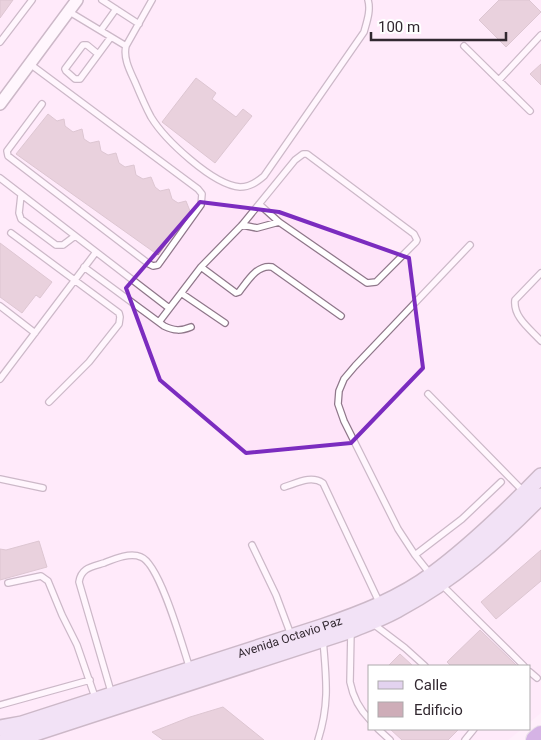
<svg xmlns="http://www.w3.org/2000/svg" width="541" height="740" viewBox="0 0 541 740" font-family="Roboto,sans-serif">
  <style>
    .built { fill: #fee4f9 }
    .building { fill: #ceadb8; stroke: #b4959f }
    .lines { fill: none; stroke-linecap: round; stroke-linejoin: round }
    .lane-casing { stroke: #8f778a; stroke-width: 8 }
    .street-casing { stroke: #8f778a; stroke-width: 14 }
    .secondary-casing { stroke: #8f778a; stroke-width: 18 }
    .highway-casing { stroke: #d6d4d6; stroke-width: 22 }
    .lane { stroke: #fff; stroke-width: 5.5 }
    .street { stroke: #fff; stroke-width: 11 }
    .secondary { stroke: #e3d3ef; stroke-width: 15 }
    .highway { stroke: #a36ccb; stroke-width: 20 }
    .marked { fill: none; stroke: #7b2cbf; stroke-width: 4; stroke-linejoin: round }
    .labels { text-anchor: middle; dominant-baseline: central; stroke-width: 4.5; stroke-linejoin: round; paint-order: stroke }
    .street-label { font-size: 12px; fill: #322830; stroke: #fff }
  </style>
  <rect width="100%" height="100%" fill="#ffeffb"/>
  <path class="built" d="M0 0H541V713L530 722V666H370V729H522L508 740H0Z"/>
  <path class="building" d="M0 0H13L0 18Z
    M499 0H529L541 12 506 47 479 20Z
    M541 64V85L530 74Z
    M196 78 216 93 212 99 236 117 243 109 252 116 215 163 162 122Z
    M48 114 57 121 64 119 65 126 73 132 82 129 84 139 90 143 99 141 101 151 108 155 116 153 119 163 125 167 134 165 136 175 143 179 151 177 155 187 160 191 169 189 172 199 178 203 186 201 190 211 158 255 16 154Z
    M0 243 52 282 40 298 36 295 22 313 0 297Z
    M39 541 47 567 0 580V549L6 550Z
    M541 550V581L496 619 481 602Z
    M480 630 514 663 517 666H451L447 662Z
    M400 654 413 666H388Z
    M223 707 264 740H163L152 732 190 717Z
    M390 729H459L448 740H402Z"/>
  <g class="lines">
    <defs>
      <path id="lane" d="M102 0 139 24
        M152 0 126 46C123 58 130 71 135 82 140 94 145 106 151 117 165 140 213 185 240 187 250 187 257 182 264 176L364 32C367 21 371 10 368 0
        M68 11 126 46
        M101 30 116 9
        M0 42 32 0
        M464 46 530 111
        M98 54 87 45H83L65 69 66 71 75 79H80L111 37
        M30 64 198 189 202 194 201 205 158 265 153 266 149 264 8 156 7 151 42 104
        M499 80 541 35
        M0 178 169 308
        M21 195 19 213 21 219 56 245H63L75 236
        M242 225 257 228 279 222
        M11 233 119 313 120 317 119 324 89 362 49 402
        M84 267 164 326C174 331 181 331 191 327
        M201 267 236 293 239 292C247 282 257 264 272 267L341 316
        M541 273 515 300C513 317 530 329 541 341
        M181 293 225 323
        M0 306 35 333
        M159 322 201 267 242 225 295 160 303 154H307L414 234 417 240 416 242 376 282 367 283 279 222 259 204
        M0 379 96 252
        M428 394 523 491
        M0 479 43 488
        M284 487C297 483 311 475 323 483L380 604
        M252 545 276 595 291 635
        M415 555 462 519 501 482
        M431 575 415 555 398 529 344 421 338 404 339 391 344 379 355 366 470 245
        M8 583 41 576 48 581 62 615 77 645 96 700
        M442 585 524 666
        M372 623 405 648 425 666
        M351 631 350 682C353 697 359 709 370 720
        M530 672 537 678
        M112 695 79 582C81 568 91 567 104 563 114 559 130 552 141 557 160 564 183 648 190 669
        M0 705 90 680
        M378 729 390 740
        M318 740C330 703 326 677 323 639
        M465 740 474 729"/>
      <path id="street" d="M0 104 77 0"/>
      <g id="secondary">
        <path id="s1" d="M0 728 22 724 322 627C360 614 400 599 433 574 472 545 507 511 541 476"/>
        <path d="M6 740 29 735 351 630C368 623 385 617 400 608 453 580 499 539 541 496"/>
      </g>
      <path id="highway" d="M536 740 541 736"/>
    </defs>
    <use href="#lane" class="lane-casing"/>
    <use href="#street" class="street-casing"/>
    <use href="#secondary" class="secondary-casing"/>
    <use href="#highway" class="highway-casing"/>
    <use href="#lane" class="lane"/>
    <use href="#street" class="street"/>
    <use href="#secondary" class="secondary"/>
    <use href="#highway" class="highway"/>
  </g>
  <path d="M0 0H541V740H0ZM200 202 279 212 409 258 423 368 351 443 246 453 160 380 126 288Z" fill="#ffeffb" fill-opacity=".55" fill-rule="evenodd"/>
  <path class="marked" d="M200 202 279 212 409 258 423 368 351 443 246 453 160 380 126 288Z"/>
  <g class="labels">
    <g class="street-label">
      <text stroke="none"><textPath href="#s1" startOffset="304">Avenida Octavio Paz</textPath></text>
    </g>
  </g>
  <rect x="368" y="665" width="162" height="65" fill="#ffffff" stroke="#ada9ac"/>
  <rect x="378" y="681" width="25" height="8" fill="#e3d3ef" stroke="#ada9ac"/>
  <text x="414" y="690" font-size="15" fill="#322830">Calle</text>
  <rect x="378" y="702" width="25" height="15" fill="#ceadb8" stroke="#ada9ac"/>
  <text x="414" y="715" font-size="15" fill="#322830">Edificio</text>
  <path d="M371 32v8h135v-8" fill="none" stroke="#322830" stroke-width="2.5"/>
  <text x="378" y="32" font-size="15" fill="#322830" stroke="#ffffff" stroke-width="4" paint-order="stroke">100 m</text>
</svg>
